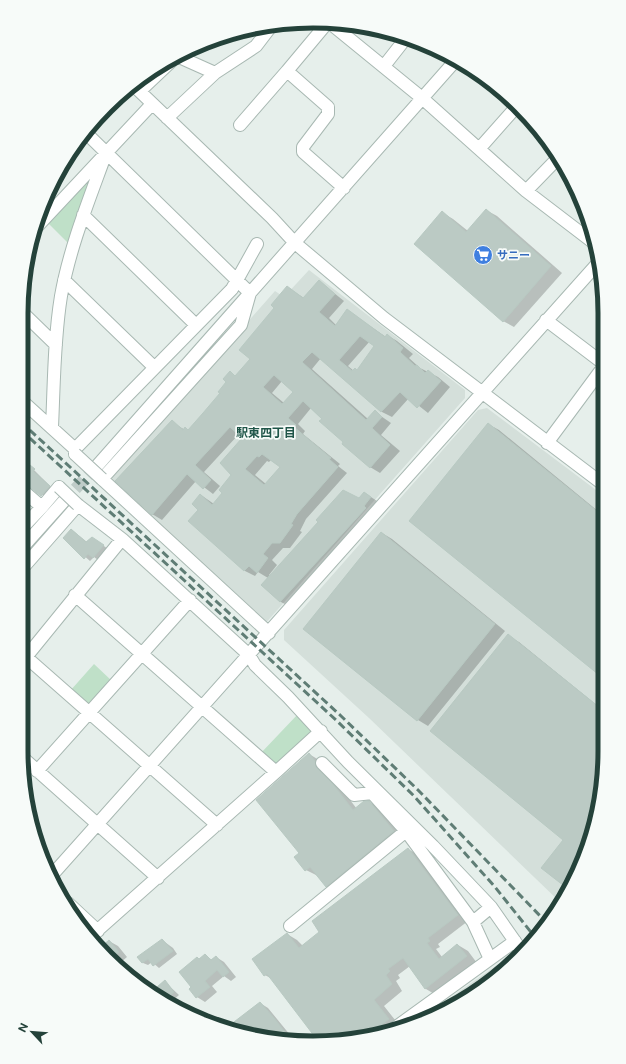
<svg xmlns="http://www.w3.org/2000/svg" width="626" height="1064" viewBox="0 0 626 1064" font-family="'Public Sans','Noto Sans JP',sans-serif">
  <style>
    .built { fill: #d4dfda }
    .green { fill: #bfe0c8 }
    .shadow { fill: #0003; fill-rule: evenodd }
    .building { fill: #bbcac4; stroke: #b8c9c2; fill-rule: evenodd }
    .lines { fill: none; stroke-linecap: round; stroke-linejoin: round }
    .minor-tunnel { stroke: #bfccc8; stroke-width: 12; stroke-dasharray: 12 6; stroke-linecap: butt }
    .minor-casing { stroke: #a8b8b2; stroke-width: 14 }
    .minor { stroke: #fff; stroke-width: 12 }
    .rail { stroke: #5f7d75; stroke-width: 3; stroke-dasharray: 8 4; stroke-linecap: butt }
    .minor-bridge-casing { stroke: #a8b8b2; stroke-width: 14; stroke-linecap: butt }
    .minor-bridge { stroke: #fff; stroke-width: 12 }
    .labels { text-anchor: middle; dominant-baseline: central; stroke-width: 3.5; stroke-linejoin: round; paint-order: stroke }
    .shop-label { font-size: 11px; font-weight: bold; fill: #366cbe; stroke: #f7fbf9; text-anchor: start }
    .neighbourhood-label { font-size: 12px; font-weight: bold; fill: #1f5548; stroke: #f7fbf9 }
    .rim { fill: none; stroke: #24423a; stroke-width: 5 }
  </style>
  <rect width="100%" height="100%" fill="#e6efeb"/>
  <path class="built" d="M309 270 465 390V398L264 625 108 480 275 291 284 297Z
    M487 408 604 496V770L589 845 561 903 369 718 284 640V630L478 410Z
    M513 954H517L491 983 434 1013 437 1007Z"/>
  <path class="green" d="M86 180H89L91 183 68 243 47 222Z
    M94 664 112 681 88 707 70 691Z
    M298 714 313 729V734L276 767 260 754Z"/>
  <path class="shadow" d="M486 210 497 216 562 273 514 327 503 321 443 213 453 219 468 231Z
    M319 281 344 301 329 318 336 325 347 310 386 337 387 335 397 341 413 354 409 358 420 368 438 377 450 387 428 413 409 398 392 417 382 412 321 358 312 369 368 419 375 412 391 423 381 435 400 451 380 473 370 467 311 408 298 424 305 431 303 434 340 464 338 466 347 473 306 519 300 531 302 532 290 548H283L272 560 277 565 269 575 270 576 365 493 380 503 290 607 281 602 262 585 268 578 258 572 255 576 245 571 190 521 199 510 201 495 214 504 224 493 233 475 244 438 239 434 204 472 220 486 213 494 196 481 162 520 152 514 172 422 185 430H189L222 393 228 382 230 373 236 376 252 359 275 308 287 287 304 298ZM370 341 376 346 357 371H354L348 366ZM282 381 294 392 284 403 272 393ZM271 460 281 467 266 484 255 475 267 461 269 462Z
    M488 424 499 430 604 516V678L410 521Z
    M21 457 54 490 47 498 31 486 21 474Z
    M72 530 87 542 97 541 108 549 98 560 94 557 90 561 64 538Z
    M382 533 392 539 505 631 428 726 418 720Z
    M508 636 519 642 604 711V770L589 845 568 888 564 840Z
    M309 754 319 760 357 809 369 802 380 808 404 838 337 893 326 886 318 876 306 870 301 853Z
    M408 849 418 855 468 921 438 944 440 947 436 949 442 957 458 945 468 951 477 963 436 995 426 989 410 966 398 975 400 978 396 981 402 991 384 1006 399 1025 393 1030 321 1042 272 979 265 975 287 934 297 940 303 946 321 932Z
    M162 940 173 948 177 954 159 968 152 962 148 965 143 963 139 957Z
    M109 941 118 946 127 957 119 964 102 948Z
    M205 955 212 960 216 957 224 962 236 977 231 981 224 976 212 986 217 992 205 1002 197 997 190 989 193 987 200 960Z
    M165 982 179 995 170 1003 151 994Z
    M260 1003 268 1008 295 1041 238 1033 232 1025Z"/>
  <path class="building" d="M486 209 551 266 503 322 414 244 442 211 466 232Z
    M319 280 335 294 319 312 335 326 347 309 385 337 387 334 403 348 400 352 415 366 417 365 425 373 428 370 441 381 417 408 400 392 381 412 312 352 302 362 366 420 375 410 382 417 372 428 390 445 370 468 342 444 343 442 319 421 322 419 303 401 288 418 296 425 294 427 331 458 329 459 338 467 297 514 291 524 293 525 280 543H272L263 554 268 558 257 573 249 566 244 571 188 521 198 510 192 504 200 494 212 505 222 493 219 490 231 475 220 463 242 438 230 427 195 465 211 480 203 489 187 474 152 515 115 481 172 420 183 430 185 427 188 430 203 413 220 393 218 392 226 382 223 379 230 371 235 376 250 359 239 350 274 308 271 305 287 286 303 298ZM360 336 374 346 357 370 355 368 352 371 339 360ZM274 375 293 392 282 404 263 387ZM262 454 280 467 264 485 245 469 257 456 259 457Z
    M488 423 604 517V679L409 521Z
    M25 461 35 469 33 471 50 486 41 496 21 480V465Z
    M343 490 359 498 364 492 371 497 364 506 366 508 280 602 261 585 318 522 316 520Z
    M71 529 86 542 92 537 104 545 93 558 88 554 84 559 63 538Z
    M381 532 495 624 417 721 303 629Z
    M508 634 604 711V770L589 845 568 889 541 868 563 840 430 731Z
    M309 753 315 761 317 768 333 784 353 810 364 801H369L394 831 326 887 310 867 305 871 294 857 299 853 256 800Z
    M408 848 458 915 428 938 430 941 427 943 439 959 457 944 467 956 425 989 403 958 388 969 390 971 386 975 392 984 374 1000 389 1019 371 1033 318 1041 267 974 264 976 252 959 287 933 299 948 319 932 312 921Z
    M162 939 173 951 153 966 148 959 142 963 137 957Z
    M109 940 119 952 112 958 101 947Z
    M205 954 211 960 216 956 229 972 223 977 217 970 205 981 210 987 196 998 189 989 191 987 179 972 197 957 199 959Z
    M165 980 174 992 165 1000 150 993Z
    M260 1002 275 1019 291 1040 236 1032 230 1025Z"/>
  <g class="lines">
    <path class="minor-tunnel" d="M63 502 97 466"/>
    <defs>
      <path id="minor" d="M330 23 422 98 526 191 594 243
        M177 56 215 73
        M384 66 406 38
        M287 71 328 22
        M133 85 272 218 295 243 384 318 604 485
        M140 91 177 56
        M167 118 215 73 256 46 272 25
        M240 125 287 71 328 107V114L303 147V152L344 188
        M85 132 250 293 241 325 102 479 269 633
        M479 149 518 105
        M526 191 559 157
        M83 215 196 325
        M34 230 152 104
        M64 280 154 367
        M22 312 56 345
        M546 320 604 364
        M21 400 75 449V454
        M52 427C54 384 54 339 61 296 70 246 89 200 106 153
        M547 443 604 366
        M75 449 232 289 257 244
        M97 466 456 60
        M21 489 42 507 59 487
        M21 529 42 507
        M122 539 249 655 255 665 288 697 348 762 433 846 491 907 521 950
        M21 549 63 502
        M21 570 78 505 122 539 26 657 217 825
        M75 595 276 772 90 937
        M22 757 158 878
        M322 763 354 795 372 793 406 831 473 922 490 959
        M37 771 190 600
        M276 772 321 731
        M52 875 598 263
        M68 903 98 931
        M473 922 491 907
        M290 926 406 831
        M392 1030 515 941"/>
    </defs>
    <use href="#minor" class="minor-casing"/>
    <use href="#minor" class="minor"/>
    <path class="rail" d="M21 422 340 715 418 790 547 923
      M21 430 337 721 414 796 495 887 534 936"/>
    <defs>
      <path id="minor-bridge" d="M75 454 102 479
        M59 487 78 505"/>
    </defs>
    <use href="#minor-bridge" class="minor-bridge-casing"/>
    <use href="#minor-bridge" class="minor-bridge"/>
  </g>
  <defs>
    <symbol id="supermarket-disc" viewBox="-11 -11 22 22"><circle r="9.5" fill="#3f7fe0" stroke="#f7fbf9"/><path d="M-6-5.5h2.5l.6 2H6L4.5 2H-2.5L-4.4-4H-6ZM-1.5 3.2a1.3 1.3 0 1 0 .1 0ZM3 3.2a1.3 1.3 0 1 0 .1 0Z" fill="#fff"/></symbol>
  </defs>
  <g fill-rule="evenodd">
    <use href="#supermarket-disc" x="472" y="244" width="22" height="22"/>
  </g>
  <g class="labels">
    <g class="shop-label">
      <text x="497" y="255">サニー</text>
    </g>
    <g class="neighbourhood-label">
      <text x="266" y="433">駅東四丁目</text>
    </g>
  </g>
  <path d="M0 0H626V1064H0ZM313 28H313A285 285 0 0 1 598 313V751A285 285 0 0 1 313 1036H313A285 285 0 0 1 28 751V313A285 285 0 0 1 313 28Z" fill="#f7fbf9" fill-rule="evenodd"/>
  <path class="rim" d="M313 28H313A285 285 0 0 1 598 313V751A285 285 0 0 1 313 1036H313A285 285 0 0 1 28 751V313A285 285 0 0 1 313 28Z"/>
  <g transform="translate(32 1032) rotate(296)" stroke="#f7fbf9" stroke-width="3" paint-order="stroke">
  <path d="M0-3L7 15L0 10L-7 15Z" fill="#24423a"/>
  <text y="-6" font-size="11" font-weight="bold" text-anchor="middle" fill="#24423a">N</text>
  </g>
</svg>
